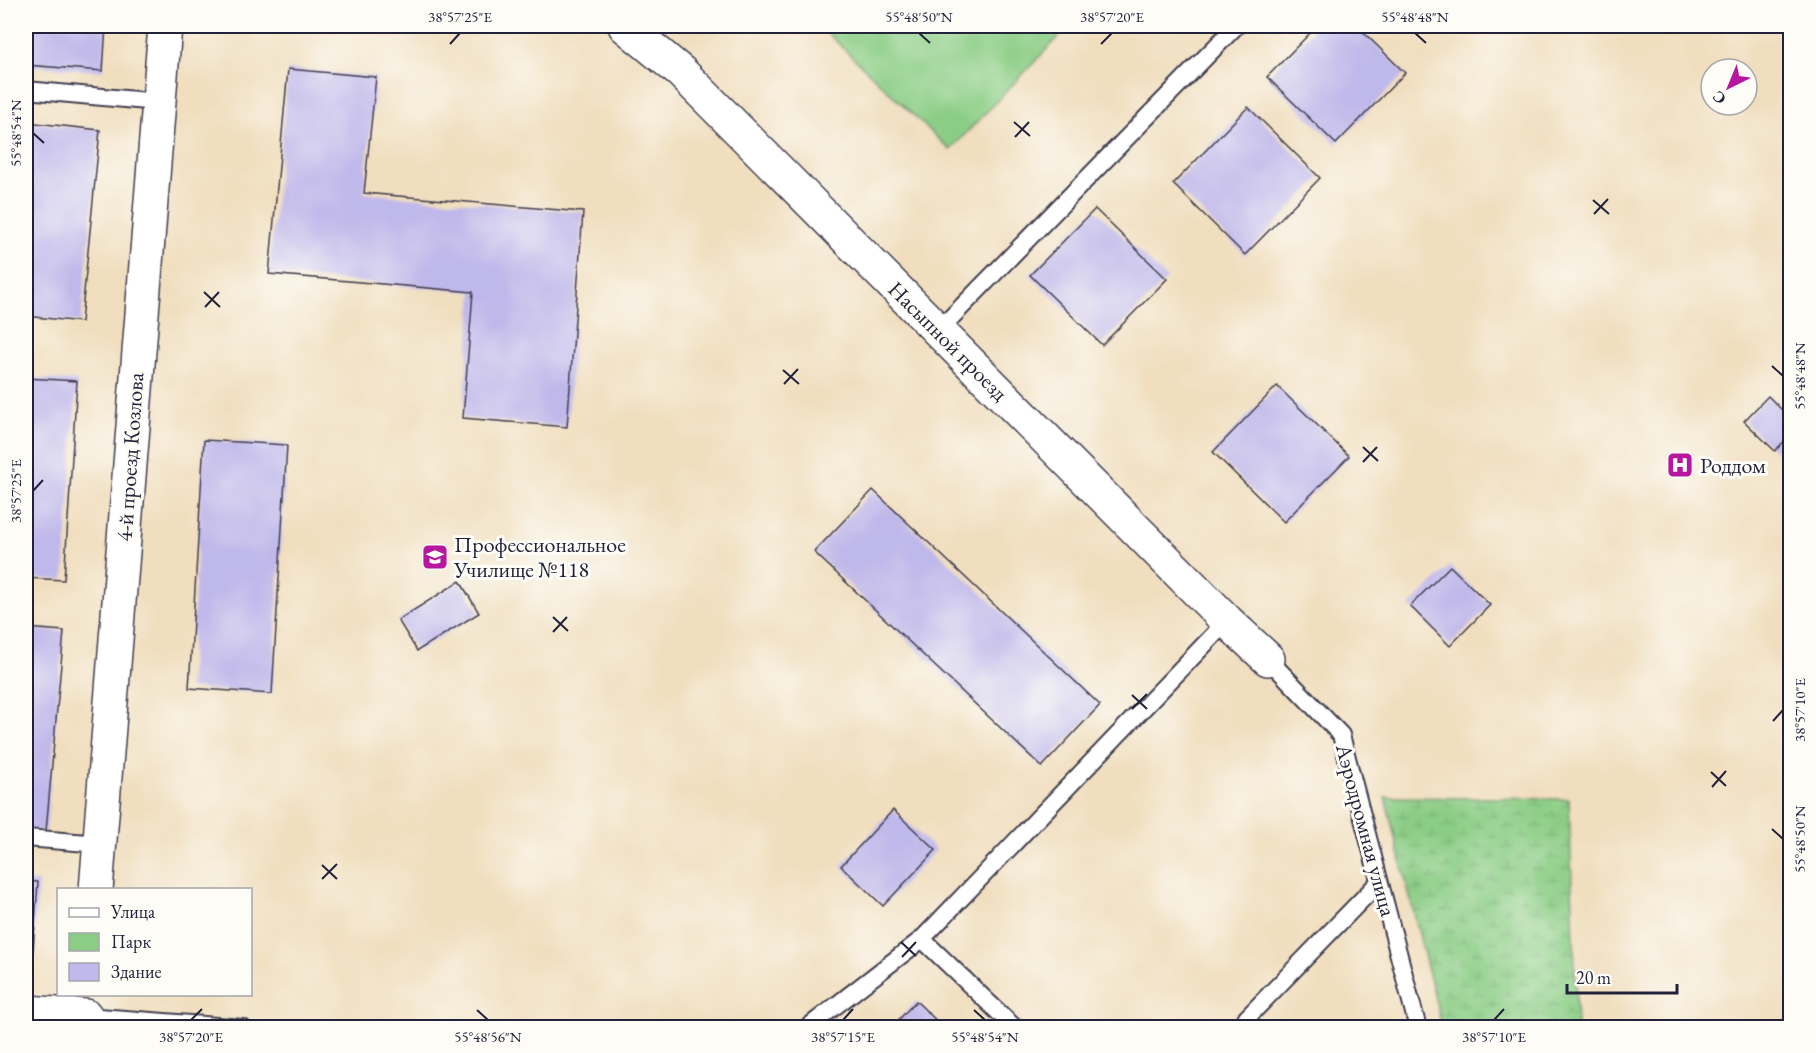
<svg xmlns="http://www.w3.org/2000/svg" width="1816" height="1053" viewBox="0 0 1816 1053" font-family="'EB Garamond',serif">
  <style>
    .green { fill: #8bcd85; stroke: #567860; stroke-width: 1.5 }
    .wetland { fill: url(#wetland-marsh); stroke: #567860; stroke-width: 1.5 }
    .building { fill: #bfb8ea }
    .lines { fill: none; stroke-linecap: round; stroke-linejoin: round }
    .service-casing { stroke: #413e4f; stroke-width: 20 }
    .minor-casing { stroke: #413e4f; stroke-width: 36 }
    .service { stroke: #fff; stroke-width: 16 }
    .minor { stroke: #fff; stroke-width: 33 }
    .ticks { fill: none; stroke: #22223b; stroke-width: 2 }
    .labels { text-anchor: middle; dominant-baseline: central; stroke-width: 6; stroke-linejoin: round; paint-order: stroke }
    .street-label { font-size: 22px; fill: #22223b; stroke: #fdfcf7 }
    .poi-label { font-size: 22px; fill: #22223b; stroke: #fdfcf7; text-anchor: start }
    .neatline { fill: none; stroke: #22223b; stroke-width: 2 }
    .ticks-label { font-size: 15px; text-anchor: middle; fill: #22223b }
  </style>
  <defs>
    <pattern id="wetland-marsh" width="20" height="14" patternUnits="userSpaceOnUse" patternTransform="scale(1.5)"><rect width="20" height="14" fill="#8bcd85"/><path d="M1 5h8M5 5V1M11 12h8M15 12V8" fill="none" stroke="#78b074"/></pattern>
  </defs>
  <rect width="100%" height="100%" fill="#fdfcf7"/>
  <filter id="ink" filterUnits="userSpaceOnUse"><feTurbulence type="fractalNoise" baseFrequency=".0167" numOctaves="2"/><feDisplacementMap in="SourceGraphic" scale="12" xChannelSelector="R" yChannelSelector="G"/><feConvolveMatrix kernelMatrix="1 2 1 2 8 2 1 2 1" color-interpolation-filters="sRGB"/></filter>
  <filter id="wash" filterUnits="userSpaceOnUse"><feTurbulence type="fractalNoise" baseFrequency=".008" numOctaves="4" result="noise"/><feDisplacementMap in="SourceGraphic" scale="24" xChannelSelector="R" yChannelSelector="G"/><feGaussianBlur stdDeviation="1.35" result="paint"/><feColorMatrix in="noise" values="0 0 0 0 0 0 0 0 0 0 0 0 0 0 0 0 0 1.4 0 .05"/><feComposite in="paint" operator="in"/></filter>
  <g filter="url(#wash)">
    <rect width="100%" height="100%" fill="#f0debe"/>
    <path class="green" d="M820 26H1069L950 150Z"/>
    <path class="wetland" d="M1385 797 1569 799 1577 1027H1442Z"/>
    <g id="blocks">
      <path class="building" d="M26 26H106L103 71 26 65Z
        M1317 26H1357L1405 73 1336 144 1267 77Z
        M288 69 376 77 364 193 583 212 567 427 463 418 473 292 269 274Z
        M1248 107 1320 178 1245 255 1173 184Z
        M26 122 100 130 81 322 26 316Z
        M1095 209 1167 279 1102 345 1030 275Z
        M26 378 77 381 64 580 26 578Z
        M1277 386 1349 456 1284 522 1213 452Z
        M1768 396 1790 418V435L1775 451 1744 421Z
        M204 440 287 445 272 694 189 688Z
        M873 490 1100 705 1042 767 814 552Z
        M1450 566 1490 605 1450 646 1410 606Z
        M460 581 479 613 417 651 398 620Z
        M26 628 64 631 46 831 26 830Z
        M893 810 936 850 883 906 841 866Z
        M26 881 38 882 33 951 26 950Z
        M916 1001 944 1028H891Z"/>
    </g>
  </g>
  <g filter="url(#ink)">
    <use href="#blocks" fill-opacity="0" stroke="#413e4f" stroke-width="1.5"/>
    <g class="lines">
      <defs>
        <path id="service" d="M26 90 158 102
          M938 331 1236 26
          M1268 659 1341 735 1418 1028
          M26 838 100 844
          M922 939 1015 1028
          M86 1016 243 1028
          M807 1028 922 939 1227 621
          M1237 1028 1379 882"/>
        <path id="minor" d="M625 26 681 72 1227 621 1268 659
          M96 890 165 26
          M26 1012 86 1016"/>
      </defs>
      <use href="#service" class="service-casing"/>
      <use href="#minor" class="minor-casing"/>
      <use href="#service" class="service"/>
      <use href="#minor" class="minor"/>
    </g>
  </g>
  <path class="ticks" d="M919 33 930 43M1415 33 1426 43M450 44 460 33M1101 44 1112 33M1014 122 1030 136M33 133 44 143M1015 137 1029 122M1593 200 1609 214M1594 214 1608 199M204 292 220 307M205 307 219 292M1772 366 1783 376M783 370 799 384M784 384 798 369M1363 447 1378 461M1363 462 1377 447M33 491 43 480M553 617 568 631M553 632 567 617M1132 695 1147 709M1132 709 1147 694M1773 721 1783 710M1711 772 1726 786M1712 787 1726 771M1772 829 1783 839M322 865 337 879M322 879 337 864M901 942 916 956M902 957 916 942M477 1010 488 1020M974 1010 985 1020M191 1020 202 1009M843 1020 853 1009M1494 1020 1504 1009"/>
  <defs>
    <symbol id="hospital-square" viewBox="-11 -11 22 22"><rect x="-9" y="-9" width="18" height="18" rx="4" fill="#b5179e" stroke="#fdfcf7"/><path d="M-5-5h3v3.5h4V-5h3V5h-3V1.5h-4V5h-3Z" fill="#fff"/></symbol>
    <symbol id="university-square" viewBox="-11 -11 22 22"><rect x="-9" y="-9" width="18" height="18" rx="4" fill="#b5179e" stroke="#fdfcf7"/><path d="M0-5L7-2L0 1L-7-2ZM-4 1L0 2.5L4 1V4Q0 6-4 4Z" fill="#fff"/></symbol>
  </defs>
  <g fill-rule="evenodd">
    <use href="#hospital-square" x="1665" y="450" width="30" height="30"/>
    <use href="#university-square" x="420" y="542" width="30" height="30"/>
  </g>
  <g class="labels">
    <g class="street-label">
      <text transform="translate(948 341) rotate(45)">Насыпной проезд</text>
      <text transform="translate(130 457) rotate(-86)">4-й проезд Козлова</text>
      <text transform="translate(1366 830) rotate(75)">Аэродромная улица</text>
    </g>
    <g class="poi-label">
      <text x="1700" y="465">Роддом</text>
      <text x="454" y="544">Профессиональное<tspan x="454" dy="25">Училище №118</tspan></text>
    </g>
  </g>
  <rect width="1816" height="1053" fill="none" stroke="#fdfcf7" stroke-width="66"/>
  <rect x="57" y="888" width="195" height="108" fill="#fdfcf7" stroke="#a5a5ac" stroke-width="1.5"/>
  <rect x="69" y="908" width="30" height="9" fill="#ffffff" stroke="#a5a5ac" stroke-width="1.5"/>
  <text x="111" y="918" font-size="18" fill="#22223b">Улица</text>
  <rect x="69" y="933" width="30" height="18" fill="#8bcd85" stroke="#a5a5ac" stroke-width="1.5"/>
  <text x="111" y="948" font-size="18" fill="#22223b">Парк</text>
  <rect x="69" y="963" width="30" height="18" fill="#bfb8ea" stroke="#a5a5ac" stroke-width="1.5"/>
  <text x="111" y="978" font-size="18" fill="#22223b">Здание</text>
  <g transform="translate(1729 87) rotate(223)"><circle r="28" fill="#fdfcf7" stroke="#a5a5ac" stroke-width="1.5"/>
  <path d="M0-4.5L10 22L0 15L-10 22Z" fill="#b5179e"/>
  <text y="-9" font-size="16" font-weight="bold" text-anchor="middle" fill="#22223b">С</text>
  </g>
  <path d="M1567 984v9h110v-9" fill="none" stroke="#22223b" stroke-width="3"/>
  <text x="1576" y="984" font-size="18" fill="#22223b" stroke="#fdfcf7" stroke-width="4.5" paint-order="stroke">20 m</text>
  <rect x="33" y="33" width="1750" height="987" class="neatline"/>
  <g class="ticks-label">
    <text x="460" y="22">38°57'25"E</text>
    <text x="919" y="22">55°48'50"N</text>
    <text x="1112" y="22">38°57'20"E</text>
    <text x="1415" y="22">55°48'48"N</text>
    <text transform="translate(16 133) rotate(-90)" y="5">55°48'54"N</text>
    <text transform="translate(1800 376) rotate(-90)" y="5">55°48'48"N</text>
    <text transform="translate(16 491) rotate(-90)" y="5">38°57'25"E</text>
    <text transform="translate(1800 710) rotate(-90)" y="5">38°57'10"E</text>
    <text transform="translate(1800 839) rotate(-90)" y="5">55°48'50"N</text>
    <text x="191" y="1042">38°57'20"E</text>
    <text x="488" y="1042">55°48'56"N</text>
    <text x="843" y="1042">38°57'15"E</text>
    <text x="985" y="1042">55°48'54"N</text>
    <text x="1494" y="1042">38°57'10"E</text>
  </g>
</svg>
